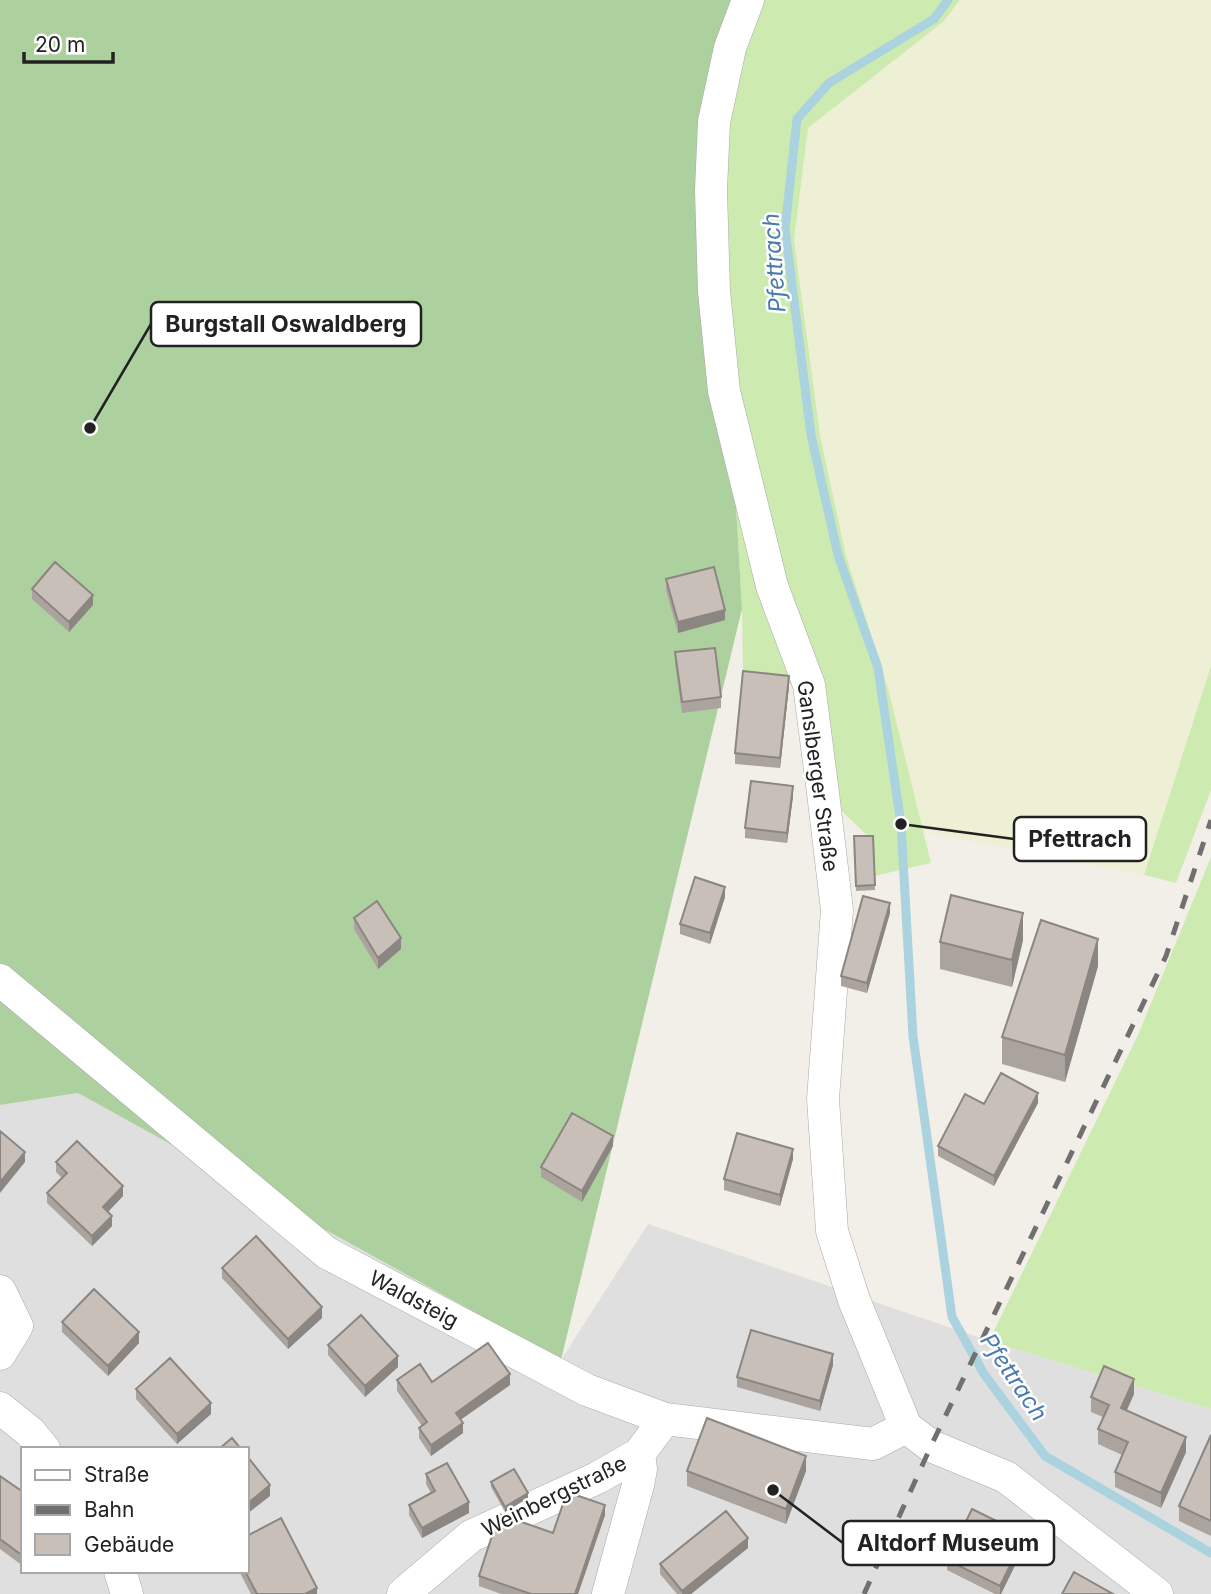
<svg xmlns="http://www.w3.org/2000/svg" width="1211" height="1594" viewBox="0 0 1211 1594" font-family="Inter,sans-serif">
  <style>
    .residential { fill: #e0dfdf; fill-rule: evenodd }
    .farmland { fill: #eef0d5 }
    .grass { fill: #cdebb0 }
    .forest { fill: #add19e }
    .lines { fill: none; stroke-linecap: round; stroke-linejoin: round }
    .stream { stroke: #aad3df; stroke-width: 9 }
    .minor-casing { stroke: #a9a9a9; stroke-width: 33 }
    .minor { stroke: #fff; stroke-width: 32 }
    .rail { stroke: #707070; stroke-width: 5; stroke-dasharray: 14 14; stroke-linecap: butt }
    .wall { fill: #aba49e }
    .shaded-wall { fill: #8b8681 }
    .building { fill: #c7bfb8; stroke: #8b8681; stroke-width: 2 }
    .labels { text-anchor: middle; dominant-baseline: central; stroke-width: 5; stroke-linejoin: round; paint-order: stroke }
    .street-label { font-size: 21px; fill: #222; stroke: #fff }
    .water-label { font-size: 23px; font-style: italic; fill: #4a7aab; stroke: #fff }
    .leader { fill: none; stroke: #222; stroke-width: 2.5 }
    .callout-dot { fill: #222; stroke: #fff; stroke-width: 2.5 }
    .callout { fill: #fff; stroke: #222; stroke-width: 2.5 }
    .callout-label { font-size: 23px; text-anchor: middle; font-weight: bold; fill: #222 }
  </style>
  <rect width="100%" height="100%" fill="#f2efe9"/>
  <path class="residential" d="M78 1093 561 1360 648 1224 989 1341 1211 1409V1594H0V1105ZM23 1449H247V1571H23Z"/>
  <path class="farmland" d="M960 0H1211V666L1144 875 923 832 889 692 846 556 820 435 794 240 808 128 943 22Z"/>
  <path class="grass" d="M744 0H960L943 22 808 128 794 240 820 435 846 556 889 692 931 863 874 876 873 841 823 793 808 685 743 682 742 609 713 111Z
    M1211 666V790L1176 883 1144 875Z
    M1211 857V1409L989 1341 1138 1035Z"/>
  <path class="forest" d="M0 0H744L713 111 742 609 561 1360 78 1093 0 1105Z"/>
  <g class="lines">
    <path class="stream" d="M948 0 934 19 829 83 797 119 785 229 811 435 838 555 878 668 901 824 913 1036 952 1317 984 1374 1045 1456 1211 1553"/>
    <defs>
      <path id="minor" d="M748 0 730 48 714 122 711 190 714 291 724 391 772 586 809 685 823 793 837 910 823 1099 832 1231 854 1300 906 1427 931 1446 1006 1477 1157 1594
        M0 980 327 1253 587 1390 665 1419 873 1444 906 1427
        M0 1291 17 1326 0 1354
        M0 1408 30 1432 44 1449
        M120 1571 127 1594
        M403 1594 471 1536 597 1478 639 1454 665 1419
        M608 1594 638 1485 641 1469 639 1454"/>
    </defs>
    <use href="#minor" class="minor-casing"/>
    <use href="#minor" class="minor"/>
    <path class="rail" d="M864 1594 931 1446 1166 956 1211 820"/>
  </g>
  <path class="wall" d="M666 579 725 620 678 633 666 590Z
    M32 589 93 605 69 632 32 599Z
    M675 652 721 697V708L682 713 675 663Z
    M789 686 780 768 735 764V753Z
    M793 796 787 843 745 838V828Z
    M854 836H873L875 890 856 891Z
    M725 897 710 944 680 934V924Z
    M890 913 867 993 841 986V976Z
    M354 918 401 949 378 969 354 929Z
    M1023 940 1012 987 940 969V942Z
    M1098 966 1065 1082 1002 1064V1037Z
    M1038 1103 994 1186 938 1156V1146L984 1104Z
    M613 1146 582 1202 541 1177V1167Z
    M793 1159 780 1206 724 1190V1179Z
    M56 1162 123 1196 108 1212 112 1226 92 1246 47 1203V1193L62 1178 56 1172Z
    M222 1268 322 1318 288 1349 222 1278Z
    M62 1322 139 1343 108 1376 62 1332Z
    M328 1345 398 1367 365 1397 328 1355Z
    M833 1365 820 1411 737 1387V1377Z
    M397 1380 432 1382 510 1385 460 1420 463 1433 431 1456 419 1438V1428L422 1426 397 1391Z
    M136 1389 211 1414 177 1444 136 1399Z
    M1134 1394 1127 1410 1186 1452 1161 1508 1115 1487V1472L1122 1455 1098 1444V1429L1103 1417 1091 1412V1397Z
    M1211 1435V1536L1179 1521V1506Z
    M687 1471H806L786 1524 687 1486Z
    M426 1474 469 1513 422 1538 409 1515V1505L431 1493 426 1484Z
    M0 1476 23 1492V1566L0 1549Z
    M491 1482 528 1498 505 1512 491 1487Z
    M605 1515 578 1594H501L479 1586V1576L553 1533Z
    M1025 1545 1001 1594H995L947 1570V1560Z
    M748 1548 691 1594H677L660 1574V1564Z
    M239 1571H247L317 1594H251Z"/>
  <path class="shaded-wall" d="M93 595V605L69 632V622Z
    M725 610V620L678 633V622Z
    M789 676V686L780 768V758Z
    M793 786V796L787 843V833Z
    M725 887V897L710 944V933Z
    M890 903V913L867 993V983Z
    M1023 913V940L1012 987V960Z
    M401 938V949L378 969V958Z
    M1098 939V966L1065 1082V1055Z
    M1038 1093V1103L994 1186V1176Z
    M613 1136V1146L582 1202V1191Z
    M793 1149V1159L780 1206V1195Z
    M25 1152V1162L0 1193V1182Z
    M123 1186V1196L103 1217V1207Z
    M112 1216V1226L92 1246V1236Z
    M322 1307V1318L288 1349V1339Z
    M139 1332V1343L108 1376V1366Z
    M833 1354V1365L820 1411V1401Z
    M398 1356V1367L365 1397V1386Z
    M510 1374V1385L456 1423V1413Z
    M1134 1379V1394L1121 1423V1408Z
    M211 1403V1414L177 1444V1434Z
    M463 1423V1433L431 1456V1445Z
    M1186 1437V1452L1161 1508V1493Z
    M806 1456V1471L786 1524V1509Z
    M270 1485V1496L247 1514V1504Z
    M528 1493V1498L505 1512V1507Z
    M469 1502V1513L422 1538V1528Z
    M605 1505V1515L578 1594H575Z
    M1025 1535V1545L1001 1594H1000V1586Z
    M748 1538V1548L691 1594H682V1591Z
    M317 1588V1594H305Z"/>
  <path class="building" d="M55 562 93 595 69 622 32 589Z
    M714 567 725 610 678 622 666 579Z
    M715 648 721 697 682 702 675 652Z
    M743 671 789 676 780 758 735 753Z
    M751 781 793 786 787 833 745 828Z
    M854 836H873L875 885 856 886Z
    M695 877 725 887 710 933 680 924Z
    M951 895 1023 913 1012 960 940 942Z
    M863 896 890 903 867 983 841 976Z
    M377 901 401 938 378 958 354 918Z
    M1041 920 1098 939 1065 1055 1002 1037Z
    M1001 1073 1038 1093 994 1176 938 1146 965 1094 984 1104Z
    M572 1113 613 1136 582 1191 541 1167Z
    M0 1131 25 1152 0 1182Z
    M737 1133 793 1149 780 1195 724 1179Z
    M77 1141 123 1186 103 1207 112 1216 92 1236 47 1193 67 1173 56 1162Z
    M256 1236 322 1307 288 1339 222 1268Z
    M94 1289 139 1332 108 1366 62 1322Z
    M361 1315 398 1356 365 1386 328 1345Z
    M751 1330 833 1354 820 1401 737 1377Z
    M488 1343 510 1374 456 1413 463 1423 431 1445 419 1428 427 1422 397 1380 420 1364 432 1382Z
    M170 1358 211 1403 177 1434 136 1389Z
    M1104 1366 1134 1379 1121 1408 1186 1437 1161 1493 1115 1472 1128 1442 1098 1429 1109 1405 1091 1397Z
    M707 1418 806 1456 786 1509 687 1471Z
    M1211 1435V1521L1179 1506Z
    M232 1438 241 1449H219Z
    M247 1456 270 1485 247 1504Z
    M447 1463 469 1502 422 1528 409 1505 435 1491 426 1474Z
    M514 1469 528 1493 505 1507 491 1482Z
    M0 1476 23 1492V1556L0 1539Z
    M567 1492 605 1505 575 1594H531L479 1576 499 1514 553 1533Z
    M972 1509 1025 1535 1000 1586 947 1560Z
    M726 1511 748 1538 682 1591 660 1564Z
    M281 1518 317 1588 305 1594H257L245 1571H247V1536Z
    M1074 1572 1113 1594H1062Z"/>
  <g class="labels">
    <g class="street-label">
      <text transform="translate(818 776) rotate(82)">Ganslberger Straße</text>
      <text transform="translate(414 1299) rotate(28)">Waldsteig</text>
      <text transform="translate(554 1496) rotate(-26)">Weinbergstraße</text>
    </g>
    <g class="water-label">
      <text transform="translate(774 263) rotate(-94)">Pfettrach</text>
      <text transform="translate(1014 1377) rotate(56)">Pfettrach</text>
    </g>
  </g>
  <path class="leader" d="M90 428L151 324M901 824L1014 839M773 1490L843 1543"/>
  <g class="callout-dot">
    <circle cx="90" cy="428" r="7"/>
    <circle cx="901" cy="824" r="7"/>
    <circle cx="773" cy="1490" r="7"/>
  </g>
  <g class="callout">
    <rect x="151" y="302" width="270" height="44" rx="7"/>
    <rect x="1014" y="817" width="132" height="44" rx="7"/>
    <rect x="843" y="1521" width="211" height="44" rx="7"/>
  </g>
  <g class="callout-label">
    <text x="286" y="332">Burgstall Oswaldberg</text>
    <text x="1080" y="847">Pfettrach</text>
    <text x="948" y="1551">Altdorf Museum</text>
  </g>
  <rect x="21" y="1447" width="228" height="126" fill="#ffffff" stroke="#a7a7a7" stroke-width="2"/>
  <rect x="35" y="1470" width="35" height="10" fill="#ffffff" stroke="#a7a7a7" stroke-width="2"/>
  <text x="84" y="1482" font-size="21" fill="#222222">Straße</text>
  <rect x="35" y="1505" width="35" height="10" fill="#707070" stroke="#a7a7a7" stroke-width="2"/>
  <text x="84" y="1517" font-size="21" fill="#222222">Bahn</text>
  <rect x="35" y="1534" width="35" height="21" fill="#c7bfb8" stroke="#a7a7a7" stroke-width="2"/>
  <text x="84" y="1552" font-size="21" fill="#222222">Gebäude</text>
  <path d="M24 52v10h89v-10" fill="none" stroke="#222222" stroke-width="3.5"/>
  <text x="35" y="52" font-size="21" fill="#222222" stroke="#ffffff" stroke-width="5" paint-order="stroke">20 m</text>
</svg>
